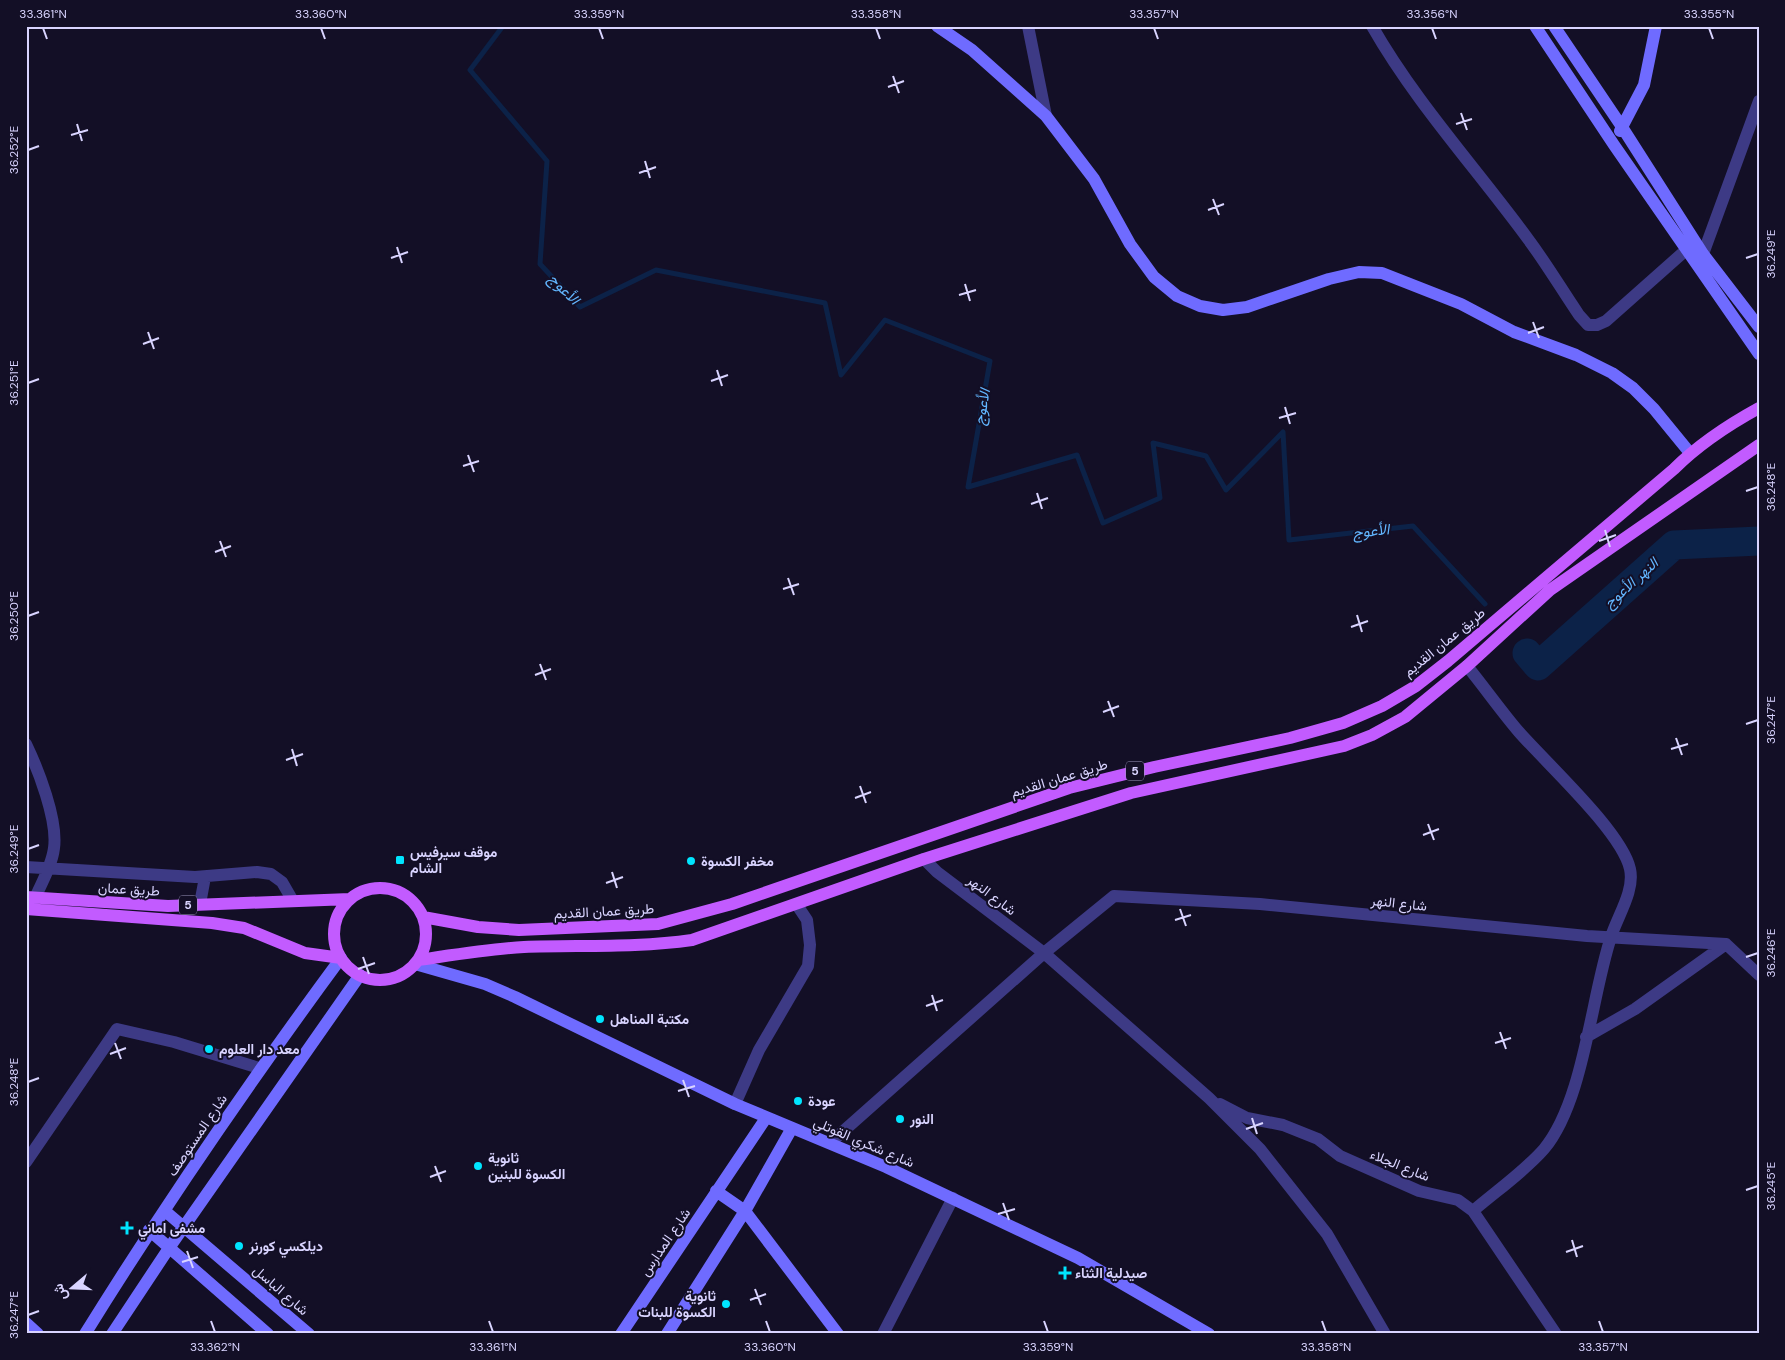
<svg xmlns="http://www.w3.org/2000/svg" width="1785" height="1360" viewBox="0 0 1785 1360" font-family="'DM Sans',Vazirmatn,sans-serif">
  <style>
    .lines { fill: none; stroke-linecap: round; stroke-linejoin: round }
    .stream { stroke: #0c2248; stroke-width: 5 }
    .river { stroke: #0c2248; stroke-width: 29 }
    .street { stroke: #3d3a85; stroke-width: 12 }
    .secondary { stroke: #6f6bff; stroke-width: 12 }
    .primary { stroke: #c25bff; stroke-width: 12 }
    .ticks { fill: none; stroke: #d9d4ff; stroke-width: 2 }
    .poi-dot { fill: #00e5ff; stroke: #130f26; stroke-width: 2 }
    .labels { text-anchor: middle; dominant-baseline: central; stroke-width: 4; stroke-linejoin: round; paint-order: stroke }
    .shield { fill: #130f26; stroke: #9e99be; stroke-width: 1 }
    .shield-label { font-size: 12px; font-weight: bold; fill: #d9d4ff }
    .street-label { font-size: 14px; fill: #d9d4ff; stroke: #130f26 }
    .poi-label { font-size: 14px; font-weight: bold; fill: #d9d4ff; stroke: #130f26; text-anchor: start }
    .water-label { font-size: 15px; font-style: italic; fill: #62b6ff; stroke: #130f26 }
    .neatline { fill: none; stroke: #d9d4ff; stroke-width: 2 }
    .ticks-label { font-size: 12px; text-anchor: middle; fill: #d9d4ff }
  </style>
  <rect width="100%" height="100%" fill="#130f26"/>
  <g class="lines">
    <path class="stream" d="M503 26 470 70 547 161 540 264 580 307 656 270 825 303 841 375 885 320 990 361 968 487 1077 455 1103 523 1160 498 1153 443 1206 456 1226 490 1283 432 1289 540 1413 526 1485 604"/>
    <path class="river" d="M1527 653 1538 666 1674 545 1759 541"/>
    <path class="street" d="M1028 26 1046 116
      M1372 26C1416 103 1476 168 1528 239 1546 263 1562 290 1579 315L1588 325H1597L1606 321 1686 250
      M1703 254 1759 101
      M1467 666C1485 688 1501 711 1519 732 1546 763 1622 832 1630 869 1635 891 1617 917 1611 937 1591 997 1584 1101 1544 1149 1524 1172 1496 1191 1473 1211
      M26 744C38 769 58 820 54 848 52 865 42 882 35 898
      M924 859 937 872 1044 953 1209 1098 1260 1149 1327 1234 1385 1334
      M26 867 195 877 257 872 271 874 282 882 293 901
      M200 904 205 877
      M1586 1037 1635 1009 1726 944
      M735 1104 759 1050 808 966 810 945 807 920 797 905
      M1220 1104 1247 1118 1283 1125 1318 1139 1340 1156 1419 1191 1458 1200 1473 1211 1556 1334
      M830 1143 1044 953 1114 896 1260 904 1587 936 1726 944 1759 975
      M26 1162 117 1029 174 1042 259 1068
      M883 1334 953 1198"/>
    <path class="secondary" d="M937 26 972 50 1046 116 1094 179 1130 244 1154 277 1177 296 1200 306 1223 310 1247 307 1329 279 1359 272 1382 273 1461 304 1514 332 1576 355 1612 373 1633 388 1654 409 1690 453
      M1535 26 1614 145 1759 354
      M1554 26 1622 127 1703 254 1759 327
      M1620 131 1644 85 1656 26
      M415 964 485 984 515 997 735 1104 886 1167 1078 1258 1209 1334
      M716 1191 745 1211 838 1334
      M165 1211 309 1334
      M149 1230 268 1334
      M26 1323 38 1334
      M85 1334C165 1205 251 1080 341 958
      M112 1334 169 1248 360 975
      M621 1334 766 1118
      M667 1334 745 1211 792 1128"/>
    <path class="primary" d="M334 934a46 46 0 1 1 92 0a46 46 0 1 1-92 0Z
      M26 897 168 906 350 899
      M26 909 212 923 244 928 305 953 341 958
      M423 917 478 927 519 930 658 924 732 904 1069 788 1154 767 1290 738 1343 723 1382 706 1416 686 1448 661 1674 469C1699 444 1728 425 1759 408
      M418 960C453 955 489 949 524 947 580 945 637 948 692 940L924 859 1131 793 1344 746 1372 735 1405 717 1467 666 1550 590 1759 445"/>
  </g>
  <path class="ticks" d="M43 28 47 39M321 28 325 39M599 28 603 39M876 28 880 39M1154 28 1158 39M1432 28 1436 39M1709 28 1713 39M893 76 899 93M888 87 904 81M1461 113 1467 130M77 124 82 141M1456 124 1472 119M71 135 88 130M28 150 39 146M645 161 650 178M639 173 656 167M1213 199 1219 215M1208 210 1224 204M397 247 402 263M391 258 408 252M1746 258 1758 254M965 284 970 301M959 295 976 290M1533 322 1539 338M148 332 154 349M1528 333 1544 327M143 344 159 338M717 370 722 386M711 381 728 375M28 383 39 379M1285 407 1290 424M1279 418 1296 413M468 455 474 472M463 466 479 461M1746 491 1758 487M1037 493 1042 509M1031 504 1048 498M1605 530 1610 547M220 541 226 557M1599 541 1616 535M215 552 231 546M788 578 794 595M783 589 799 584M1357 615 1362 632M28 616 39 612M1351 627 1368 621M540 664 546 680M535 675 551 669M1108 701 1114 717M1103 712 1119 706M1746 724 1758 720M1676 738 1682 755M292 749 297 766M1671 749 1688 744M286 760 303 754M860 786 866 803M855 798 871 792M1428 824 1434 840M1423 835 1439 829M28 849 39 845M612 872 617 888M606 883 623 877M1180 909 1186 926M1175 920 1191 915M363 957 369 974M1746 957 1758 953M358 969 375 963M932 995 937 1011M926 1006 943 1000M1500 1032 1506 1049M115 1043 121 1059M1495 1043 1511 1038M110 1054 126 1048M683 1080 689 1097M28 1082 39 1078M678 1091 695 1086M1252 1118 1257 1134M1246 1129 1263 1123M435 1166 441 1182M430 1177 446 1171M1746 1190 1758 1186M1003 1203 1009 1220M998 1214 1015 1209M1572 1240 1577 1257M187 1251 193 1268M1566 1252 1583 1246M182 1262 198 1257M755 1289 761 1305M750 1300 766 1294M28 1315 39 1311M211 1321 215 1332M489 1321 493 1332M766 1321 770 1332M1044 1321 1048 1332M1322 1321 1326 1332M1599 1321 1603 1332"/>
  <g class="poi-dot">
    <rect x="395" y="855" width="10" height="10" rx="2.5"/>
    <circle cx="691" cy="861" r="5"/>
    <circle cx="600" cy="1019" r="5"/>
    <circle cx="209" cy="1049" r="5"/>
    <circle cx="798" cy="1101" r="5"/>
    <circle cx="900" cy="1119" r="5"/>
    <circle cx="478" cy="1166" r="5"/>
    <path d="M124.5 1220.5h5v5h5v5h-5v5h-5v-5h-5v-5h5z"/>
    <circle cx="239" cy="1246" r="5"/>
    <path d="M1062.5 1265.5h5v5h5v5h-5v5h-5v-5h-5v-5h5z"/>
    <circle cx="726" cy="1304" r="5"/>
  </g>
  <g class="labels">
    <g class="shield">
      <rect x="1126" y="761.5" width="18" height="19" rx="4"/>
      <rect x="179" y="895.5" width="18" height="19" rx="4"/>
    </g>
    <g class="shield-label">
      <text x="1135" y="771">5</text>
      <text x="188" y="905">5</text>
    </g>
    <g class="street-label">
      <text transform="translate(1444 642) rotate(-39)">طريق عمان القديم</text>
      <text transform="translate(1059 778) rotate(-17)">طريق عمان القديم</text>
      <text transform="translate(129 889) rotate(3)">طريق عمان</text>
      <text transform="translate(992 895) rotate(37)">شارع النهر</text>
      <text transform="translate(1399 903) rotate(6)">شارع النهر</text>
      <text transform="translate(604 911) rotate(-3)">طريق عمان القديم</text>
      <text transform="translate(197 1135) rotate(-56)">شارع المستوصف</text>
      <text transform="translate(864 1142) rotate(23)">شارع شكري القوتلي</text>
      <text transform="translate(1400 1165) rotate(22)">شارع الجلاء</text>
      <text transform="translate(665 1242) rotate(-56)">شارع المدارس</text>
      <text transform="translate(281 1290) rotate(41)">شارع الباسل</text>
    </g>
    <g class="poi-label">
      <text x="410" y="852">موقف سيرفيس<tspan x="410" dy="16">الشام</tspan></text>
      <text x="701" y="861">مخفر الكسوة</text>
      <text x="610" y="1019">مكتبة المناهل</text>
      <text x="219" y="1049">معد دار العلوم</text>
      <text x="808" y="1101">عودة</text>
      <text x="910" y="1119">النور</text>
      <text x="488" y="1158">ثانوية<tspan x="488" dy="16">الكسوة للبنين</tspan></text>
      <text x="138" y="1228">مشفى اماني</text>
      <text x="249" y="1246">ديلكسي كورنر</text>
      <text x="1075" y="1273">صيدلية الثناء</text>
      <text x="716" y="1296" text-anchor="end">ثانوية<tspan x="716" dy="16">الكسوة للبنات</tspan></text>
    </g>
    <g class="water-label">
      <text transform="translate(564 289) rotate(45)">الأعوج</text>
      <text transform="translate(982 407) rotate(-80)">الأعوج</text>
      <text transform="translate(1371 531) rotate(-6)">الأعوج</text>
      <text transform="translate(1631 583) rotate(-42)">النهر الأعوج</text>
    </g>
  </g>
  <rect width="1785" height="1360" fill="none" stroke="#130f26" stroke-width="55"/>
  <g transform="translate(72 1288) rotate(251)" stroke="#130f26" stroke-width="4" paint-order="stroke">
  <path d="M0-4L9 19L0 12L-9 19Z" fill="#d9d4ff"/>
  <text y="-8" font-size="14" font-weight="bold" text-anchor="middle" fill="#d9d4ff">ش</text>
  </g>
  <rect x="28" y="28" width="1730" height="1304" class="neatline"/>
  <g class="ticks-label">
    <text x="43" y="18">33.361°N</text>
    <text x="321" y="18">33.360°N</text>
    <text x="599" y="18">33.359°N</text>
    <text x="876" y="18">33.358°N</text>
    <text x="1154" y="18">33.357°N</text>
    <text x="1432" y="18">33.356°N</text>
    <text x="1709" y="18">33.355°N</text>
    <text transform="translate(14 150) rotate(-90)" y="4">36.252°E</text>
    <text transform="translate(1771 254) rotate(-90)" y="4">36.249°E</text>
    <text transform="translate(14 383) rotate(-90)" y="4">36.251°E</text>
    <text transform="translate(1771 487) rotate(-90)" y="4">36.248°E</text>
    <text transform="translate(14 616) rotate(-90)" y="4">36.250°E</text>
    <text transform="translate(1771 720) rotate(-90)" y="4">36.247°E</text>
    <text transform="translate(14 849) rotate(-90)" y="4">36.249°E</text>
    <text transform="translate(1771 953) rotate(-90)" y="4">36.246°E</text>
    <text transform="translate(14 1082) rotate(-90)" y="4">36.248°E</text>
    <text transform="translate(1771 1186) rotate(-90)" y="4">36.245°E</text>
    <text transform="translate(14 1315) rotate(-90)" y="4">36.247°E</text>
    <text x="215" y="1351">33.362°N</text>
    <text x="493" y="1351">33.361°N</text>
    <text x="770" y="1351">33.360°N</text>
    <text x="1048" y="1351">33.359°N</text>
    <text x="1326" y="1351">33.358°N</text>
    <text x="1603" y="1351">33.357°N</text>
  </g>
</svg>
